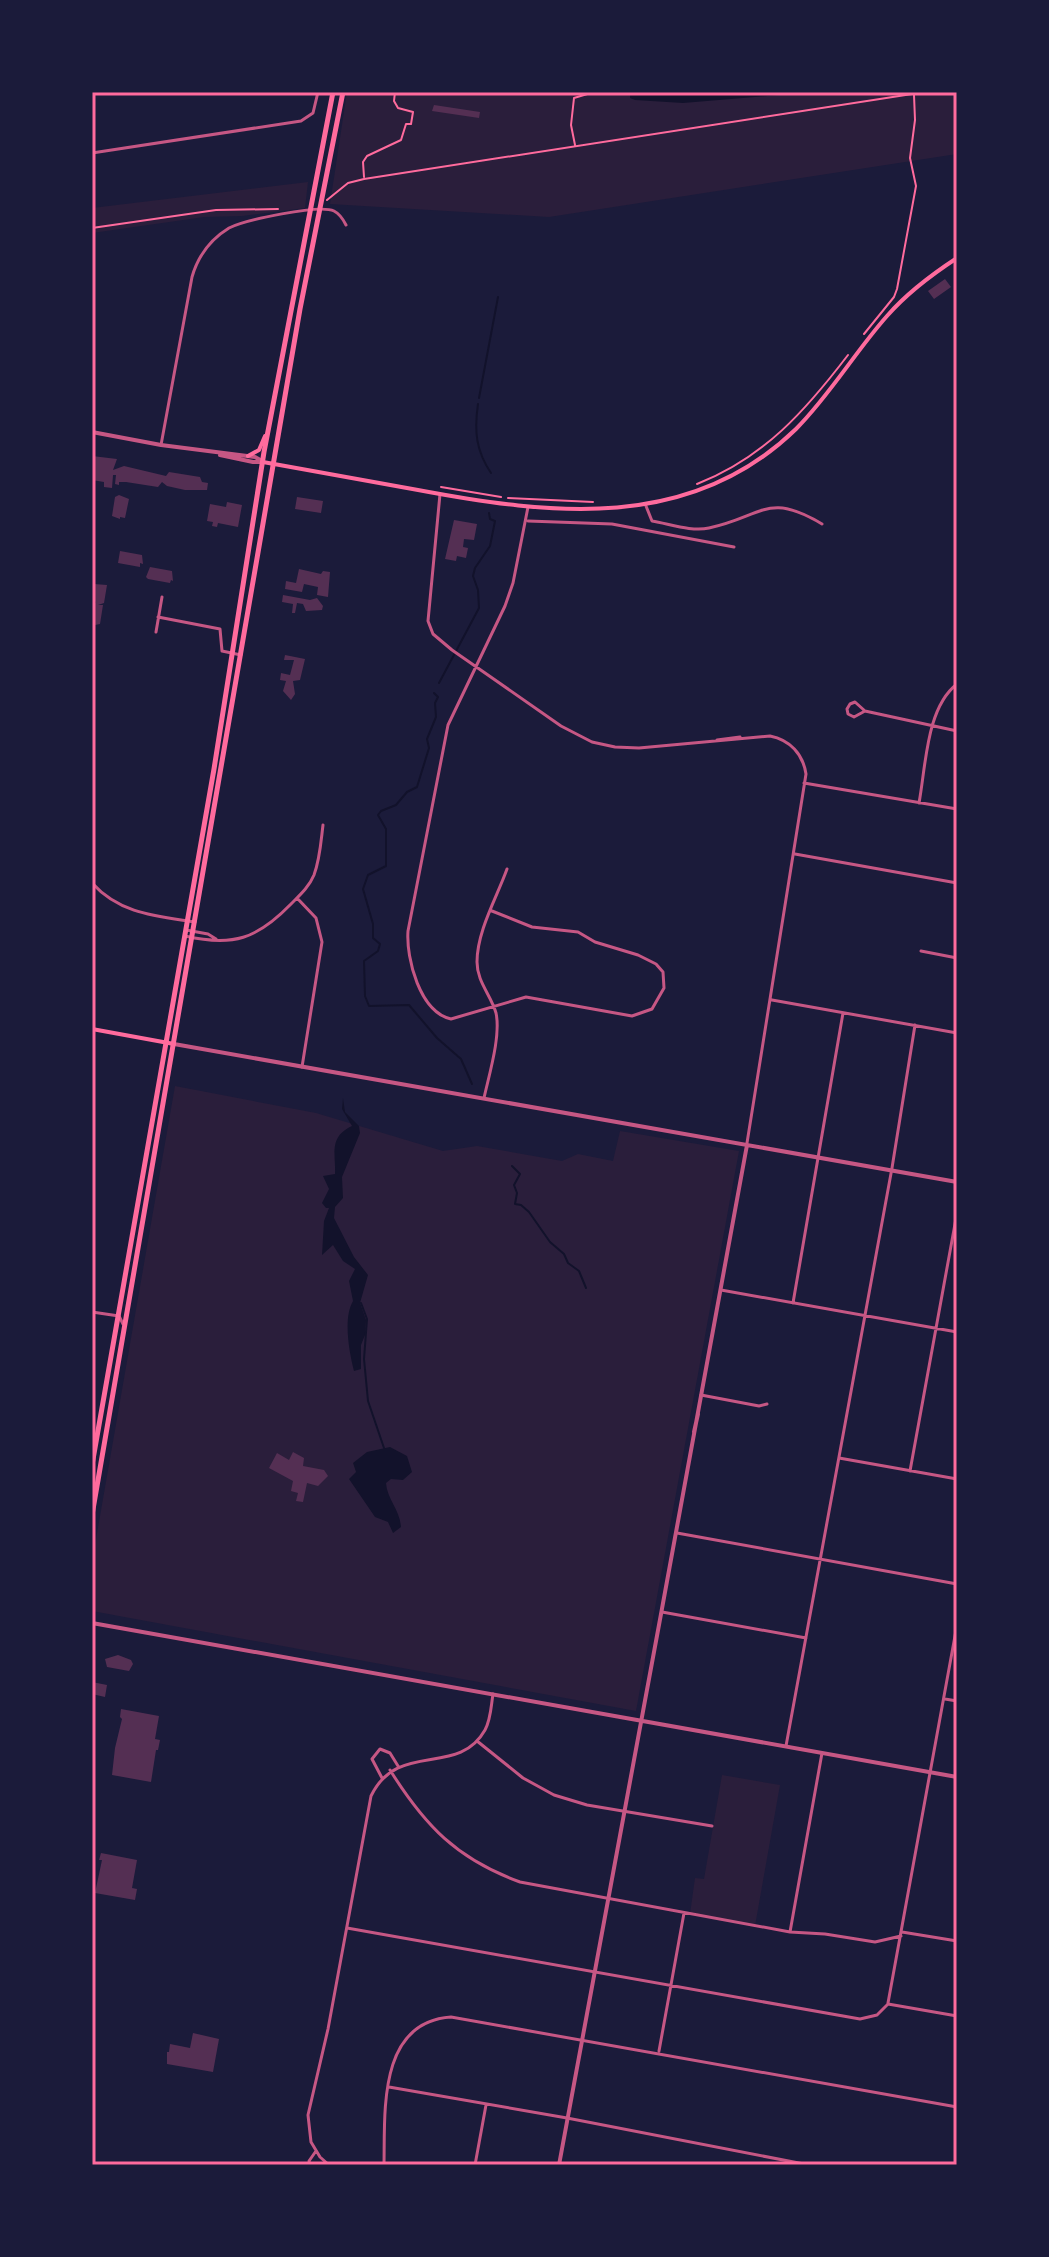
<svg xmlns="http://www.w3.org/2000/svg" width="1049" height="2257" viewBox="0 0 1049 2257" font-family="Figtree,sans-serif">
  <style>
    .green { fill: #2a1e3b }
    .water { fill: #12122b }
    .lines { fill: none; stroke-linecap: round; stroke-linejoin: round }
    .stream { stroke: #12122b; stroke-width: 2 }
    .building { fill: #542f53 }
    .path { stroke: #ff6b9d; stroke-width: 2 }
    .minor { stroke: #c65784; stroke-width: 3 }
    .tertiary { stroke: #c65784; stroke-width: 4 }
    .secondary { stroke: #ff6b9d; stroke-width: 4 }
    .primary { stroke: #ff6b9d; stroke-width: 5 }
    .neatline { fill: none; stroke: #ff6b9d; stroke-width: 3 }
  </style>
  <rect width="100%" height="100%" fill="#1b1b3a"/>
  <path class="green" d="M347 92H957V154L549 217 330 204Z
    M308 182 305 208 242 216 204 217 92 233V208Z
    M175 1086 316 1113 443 1151 477 1146 562 1161 578 1154 613 1161 620 1131 739 1151 636 1711 92 1611V1562Z
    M722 1775 780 1785 755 1926 690 1914 695 1878 704 1879Z"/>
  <path class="water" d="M630 92H815L683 103 635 100 630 98Z
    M343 1098 345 1112 359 1126 360 1133 342 1177 343 1198 335 1207 334 1218 354 1257 368 1275 360 1303 366 1320 365 1335 361 1345V1369L354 1371C349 1351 343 1318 353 1301L349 1281 355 1269 343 1261 333 1245 322 1255 324 1221 329 1208H326L322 1203 329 1189 323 1176 335 1174C336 1155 328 1137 352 1126L342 1109Z
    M390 1447 407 1456 412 1472 403 1480 391 1479 386 1483C387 1499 400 1510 401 1527L393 1533 388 1522 375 1517 349 1479 356 1472 353 1463 367 1452Z"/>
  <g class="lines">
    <path class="stream" d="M479 398 498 297
      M478 404C474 431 476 451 491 473
      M439 683 479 608 478 590 473 576 475 568 490 546 495 521 490 519 489 513
      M434 693 438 697 435 703 436 717 427 739 429 748 417 787 407 792 396 805 381 811 378 815 386 829V866L368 875 363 889 373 924V938L380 944 378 951 364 961 365 996 369 1006 409 1005 437 1038 461 1059 472 1084
      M512 1166 520 1174 514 1185 517 1193 515 1204 521 1205 529 1212 550 1242 564 1254 568 1263 579 1271 586 1288
      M361 1303 367 1319 364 1359 368 1401 384 1448"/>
  </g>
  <path class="building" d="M434 105 480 112 479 118 432 111Z
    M945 279 951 287 934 299 928 291Z
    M92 456 117 459 113 470 124 466 166 476 169 472 200 477 202 482 208 483 207 490H185L167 486 162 482 158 487 126 482H119V485L115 484 116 475H113L112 488 104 487V482L92 480Z
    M119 495 129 499 125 518 120 517V519L112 516 115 497Z
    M297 497 323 501 321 513 295 509Z
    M227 502 242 505 238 527 218 523 217 527 212 526 213 522 207 521 210 504 226 507Z
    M454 520 477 524 474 540 464 539 463 547 468 548 466 558 457 556 456 561 445 559Z
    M120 551 142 555 143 564 140 563V567L118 563Z
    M150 567 172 571 173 581 171 580 170 583 148 579 146 577Z
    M299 569 321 574 323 571 330 572 328 597 317 595 318 587 304 584 302 592 285 589 286 581 296 583Z
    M94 584 107 585 104 603 98 605H103L100 624 95 625 92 624V604L96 602 92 601Z
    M283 595 310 600 317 598 323 606 322 610 306 611 303 604 297 603 295 613H292L293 604 282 602Z
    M285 655 305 659 300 680 293 681 295 694 291 700 283 691 286 681 280 680 281 673 290 675 294 660H284Z
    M293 1452 304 1458 303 1466 324 1470 328 1476 318 1486 307 1483 303 1502 296 1501 298 1493 291 1491 293 1481 269 1468 277 1453 289 1460Z
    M118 1655 131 1660 133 1664 129 1671 107 1667 105 1659Z
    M92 1682 107 1685 105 1697 92 1694Z
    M121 1709 159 1716 155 1739 160 1740 158 1750H156L151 1782 112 1775 115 1748 122 1719 120 1717Z
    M101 1853 137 1860 132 1888 137 1889 135 1900 95 1893 102 1860H99Z
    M193 2033 219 2039 213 2072 167 2064V2052H169L170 2044 190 2048Z"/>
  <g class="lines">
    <path class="path" d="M575 145 571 125 574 98 594 92
      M364 177 363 162 367 156 401 140 406 124H411L413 112 398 108 394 101 395 92
      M327 200 348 183 364 179 925 92
      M92 228 216 210 278 209
      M864 334 894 297 897 289 916 186 910 158 915 120 914 95
      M697 484C764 458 806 410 848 355
      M441 487 501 497
      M508 498 593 502"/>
    <path class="minor" d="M92 153 301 121 313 113 318 92
      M161 445 192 277C198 256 211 239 229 228 245 220 319 204 334 211 340 214 343 219 346 225
      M440 494 428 621 433 634 452 650 561 726 592 742 615 747 639 748 770 736C790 740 803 754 806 774L747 1143
      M646 506 652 521C670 524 692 532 709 528 762 517 767 491 822 524
      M528 521 612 524 734 547
      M158 617 220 629 222 651 241 655
      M156 632 162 597
      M855 702 865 711 854 717 848 714 847 709 850 704Z
      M865 711 957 731
      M717 740 740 737
      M804 783 957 809
      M919 803C926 766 926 708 957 684
      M795 854 957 883
      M92 883C120 914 156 916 195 922
      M297 898 316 918 322 942 302 1067
      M492 911 532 927 578 932 595 942 638 955 656 964 663 972 664 988 652 1009 632 1016 526 997 451 1019C420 1012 406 959 408 931L448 725 505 606 513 583 528 507
      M186 930 208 934 216 939
      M185 936C233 947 257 939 291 904 300 895 309 887 314 875 320 859 321 841 323 825
      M921 951 957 958
      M772 1000 957 1033
      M484 1098C489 1075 501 1036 496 1013 491 995 477 982 477 962 477 931 497 897 507 869
      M721 1290 957 1332
      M793 1303 843 1013
      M92 1312 119 1316 123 1324
      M701 1395 759 1406 767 1404
      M839 1458 957 1479
      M910 1471 957 1213
      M677 1533 957 1584
      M662 1612 806 1638
      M945 1699 957 1701
      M477 1741 523 1778 554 1795 587 1805 712 1826
      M786 1746 892 1168 915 1025
      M390 1770C425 1826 457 1859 520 1882L790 1932 825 1934 875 1942 901 1936
      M382 1778 372 1759 380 1749 390 1753 398 1766
      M347 1928 860 2019 877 2015 888 2004 957 2016
      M790 1932 822 1753
      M902 1932 957 1941
      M888 2003 957 1625
      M659 2051 684 1913
      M389 2087 567 2118 809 2165
      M310 2165 309 2161 316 2151
      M329 2165 320 2157 311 2142 308 2115 328 2029 371 1796C398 1740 458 1778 485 1730 491 1719 491 1706 493 1694
      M384 2165C385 2111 378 2022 451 2017L957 2107
      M475 2165 486 2105"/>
    <path class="tertiary" d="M92 432 161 445 255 457 262 461
      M220 455 253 462H262
      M174 1044 957 1182
      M694 1432 698 1414
      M92 1623 957 1777
      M559 2165C620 1824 687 1486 747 1145"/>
    <path class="secondary" d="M248 456 259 450 265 436
      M263 462C315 471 366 481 418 490 551 515 690 532 796 429 830 395 855 352 887 316 907 293 931 275 957 258
      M92 1029 174 1044"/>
    <path class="primary" d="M92 1465 214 769 264 452 333 92
      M92 1515 300 309 343 92"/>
  </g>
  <rect width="1049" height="2257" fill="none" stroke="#1b1b3a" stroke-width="188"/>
  <rect x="94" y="94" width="861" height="2069" class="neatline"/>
</svg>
